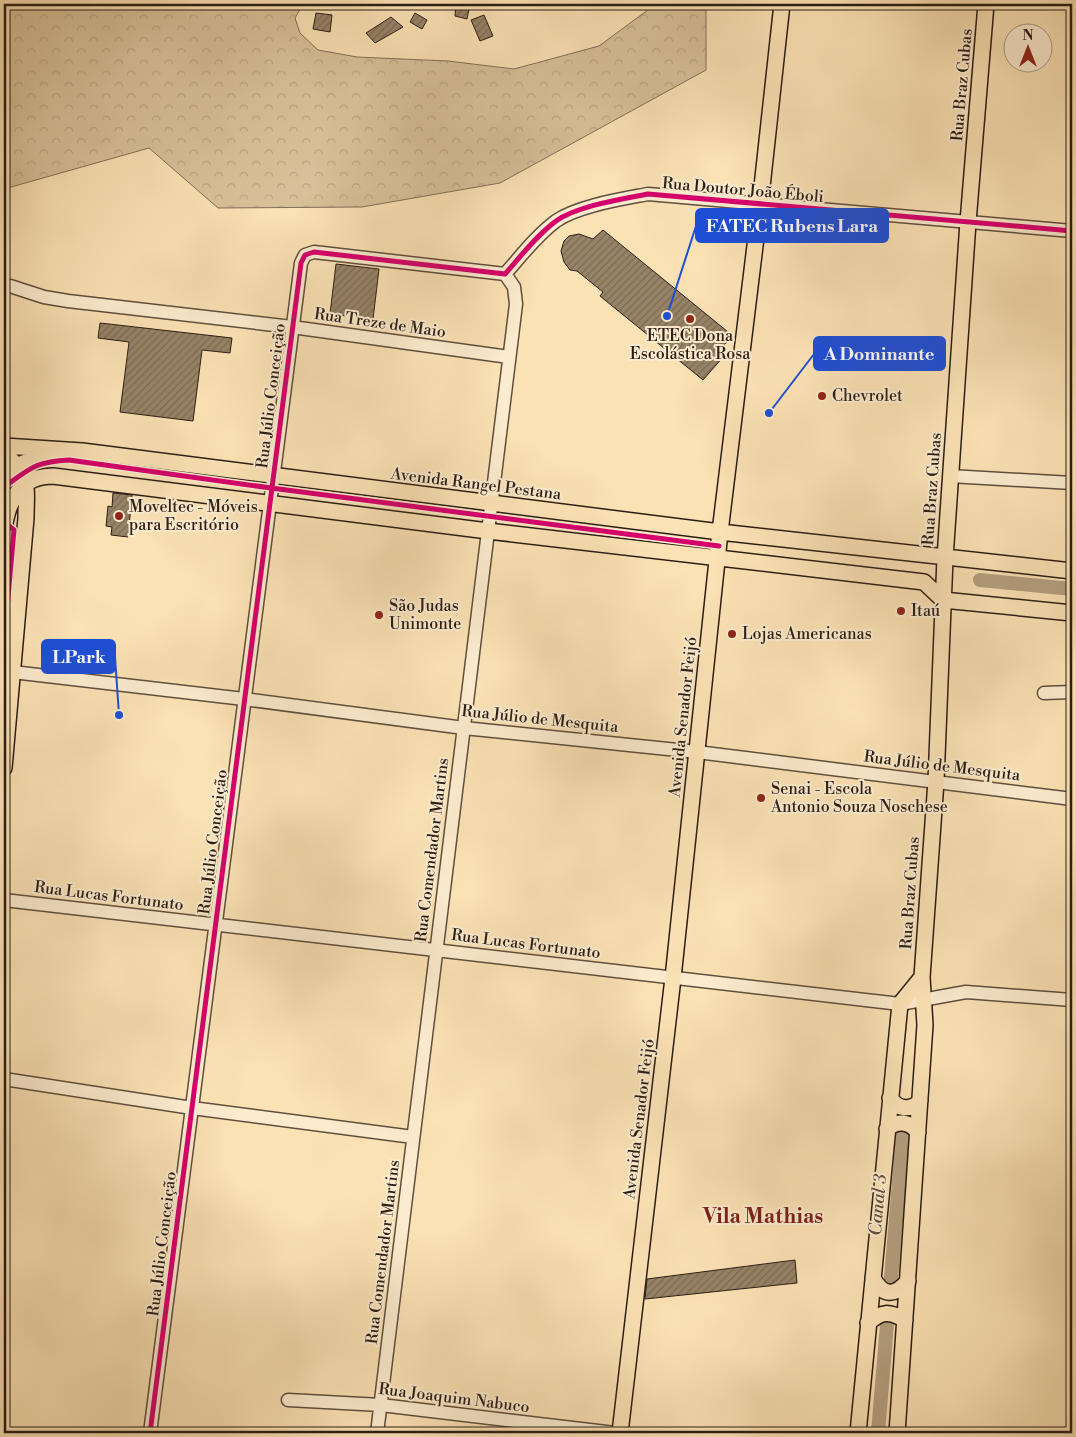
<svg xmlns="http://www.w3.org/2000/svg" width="1076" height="1437" viewBox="0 0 1076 1437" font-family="'Libre Bodoni',serif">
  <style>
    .forest { fill: url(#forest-crowns); stroke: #826f58 }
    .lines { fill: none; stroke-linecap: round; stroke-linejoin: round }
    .canal { stroke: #b49f7f; stroke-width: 14 }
    .building { fill: url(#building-hatch); stroke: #2b1d15 }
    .minor-casing { stroke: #5f4e3d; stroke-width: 15 }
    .major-casing { stroke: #2b1d15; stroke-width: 18 }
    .minor { stroke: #fceccf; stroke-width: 12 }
    .major { stroke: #fbe2b5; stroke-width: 15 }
    .cycleway-casing { stroke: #fceccf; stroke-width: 8 }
    .cycleway { stroke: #d6006c; stroke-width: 5 }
    .poi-dot { fill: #8f2418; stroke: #fceccf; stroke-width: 2 }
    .labels { text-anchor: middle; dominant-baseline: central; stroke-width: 4; stroke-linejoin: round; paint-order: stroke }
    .street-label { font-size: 16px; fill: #2b1d15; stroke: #fceccf }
    .poi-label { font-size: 16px; fill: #2b1d15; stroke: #fceccf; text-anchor: start }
    .water-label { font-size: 18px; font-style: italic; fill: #62513f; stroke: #fceccf }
    .district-label { font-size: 21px; font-weight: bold; fill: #7a1f14; stroke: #fceccf }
    .leader { fill: none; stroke: #1d4ed8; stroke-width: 2 }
    .callout-dot { fill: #1d4ed8; stroke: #fceccf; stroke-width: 2 }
    .callout { fill: #1d4ed8; stroke: #1d4ed8; stroke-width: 2 }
    .callout-label { font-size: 18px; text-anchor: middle; font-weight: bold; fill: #fff }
  </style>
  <defs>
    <pattern id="forest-crowns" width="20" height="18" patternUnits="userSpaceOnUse" patternTransform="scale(1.25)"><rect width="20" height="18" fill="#d8c19a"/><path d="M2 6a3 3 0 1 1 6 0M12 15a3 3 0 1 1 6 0" fill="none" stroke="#baa584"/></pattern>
    <pattern id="building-hatch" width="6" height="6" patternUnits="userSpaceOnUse" patternTransform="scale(1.25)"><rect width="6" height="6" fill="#978368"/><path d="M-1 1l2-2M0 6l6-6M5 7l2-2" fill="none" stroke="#7b6b54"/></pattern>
  </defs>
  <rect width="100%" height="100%" fill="#fbe2b5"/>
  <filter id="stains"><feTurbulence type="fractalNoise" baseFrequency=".004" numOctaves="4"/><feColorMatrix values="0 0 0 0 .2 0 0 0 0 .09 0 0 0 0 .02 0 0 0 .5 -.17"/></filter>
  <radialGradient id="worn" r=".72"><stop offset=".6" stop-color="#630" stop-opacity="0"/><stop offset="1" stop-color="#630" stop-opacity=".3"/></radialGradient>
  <path class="forest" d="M4 4H303L295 18 300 33 318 50 357 57 448 61 514 69 599 46 656 4H706V70L500 183 362 207 218 208 149 148 4 189Z"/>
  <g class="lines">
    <path class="canal" d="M980 580 1072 589
      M891 1279 903 1133
      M878 1433 887 1324"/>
  </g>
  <path class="building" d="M456 4H470L467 19 455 16Z
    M316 13 332 15 330 32 313 29Z
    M415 13 427 20 422 29 410 22Z
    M484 15 493 36 480 41 471 20Z
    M391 17 403 27 375 43 366 33Z
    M603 230 733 336 723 346 727 351 724 356 703 380 600 296 603 292 577 271 570 270 564 262 561 251 564 241 569 236 579 234 593 239Z
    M336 264 379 269 373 319 330 314Z
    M100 323 232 338 230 353 202 350 193 421 120 412 129 342 98 338Z
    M113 493 132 495 128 537 111 535 112 527 106 526 108 506 112 507Z
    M795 1260 797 1283 645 1299 647 1279Z"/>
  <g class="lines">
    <defs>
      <path id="minor" d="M4 287 10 286 44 297 68 301 292 327 509 357
        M950 476 1072 483
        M4 671 244 699 464 728 697 752 1072 799
        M1044 693 1072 692
        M4 900 900 1004 966 992 1072 1000
        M4 1079 192 1108 413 1137
        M288 1400 381 1405 615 1433
        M150 1433 301 263 305 255 314 252 505 274C521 256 536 236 556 221 577 206 622 199 648 194L1072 231
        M377 1433 516 304 514 287 505 274"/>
      <path id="major" d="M4 446 82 451 720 532 1072 571
        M4 455C32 472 26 489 26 518L4 768
        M4 475 23 463 52 453
        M4 530C8 500 20 476 53 476L488 531 924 582 943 600 1072 613
        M890 1098C898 1110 911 1111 920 1101
        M887 1129C897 1120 909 1121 918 1132
        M873 1278C883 1296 894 1297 908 1281
        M868 1323C882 1311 889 1311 905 1320
        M620 1433 673 978 720 532 760 205 782 4
        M858 1433 900 1004 922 977
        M897 1433 925 1025 922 977 936 781 945 558 968 222 986 4"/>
    </defs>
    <use href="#minor" class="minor-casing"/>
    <use href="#major" class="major-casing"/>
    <use href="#minor" class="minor"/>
    <use href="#major" class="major"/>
    <defs>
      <path id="cycleway" d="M4 487C31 468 34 462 69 460L271 488 719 546
        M4 522 14 530 4 641
        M150 1433 301 263 305 255 314 252 505 274C521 256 536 236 556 221 577 206 622 199 648 194L1072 231"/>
    </defs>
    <use href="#cycleway" class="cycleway-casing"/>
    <use href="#cycleway" class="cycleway"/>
  </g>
  <g class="poi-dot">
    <circle cx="690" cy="319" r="5"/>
    <circle cx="822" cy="396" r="5"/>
    <circle cx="119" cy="516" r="5"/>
    <circle cx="901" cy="611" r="5"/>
    <circle cx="379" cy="615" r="5"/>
    <circle cx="732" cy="634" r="5"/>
    <circle cx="761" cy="798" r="5"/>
  </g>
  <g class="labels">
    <g class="street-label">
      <text transform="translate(962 85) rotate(-85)">Rua Braz Cubas</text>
      <text transform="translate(743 190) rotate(5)">Rua Doutor João Éboli</text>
      <text transform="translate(380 323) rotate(8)">Rua Treze de Maio</text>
      <text transform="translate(271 396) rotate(-83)">Rua Júlio Conceição</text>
      <text transform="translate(476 484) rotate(7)">Avenida Rangel Pestana</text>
      <text transform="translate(932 489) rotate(-86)">Rua Braz Cubas</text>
      <text transform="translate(683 717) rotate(-84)">Avenida Senador Feijó</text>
      <text transform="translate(540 719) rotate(6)">Rua Júlio de Mesquita</text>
      <text transform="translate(942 766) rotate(7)">Rua Júlio de Mesquita</text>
      <text transform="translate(213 842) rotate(-83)">Rua Júlio Conceição</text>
      <text transform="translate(432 850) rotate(-83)">Rua Comendador Martins</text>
      <text transform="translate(910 893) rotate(-86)">Rua Braz Cubas</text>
      <text transform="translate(109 896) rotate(7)">Rua Lucas Fortunato</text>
      <text transform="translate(526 944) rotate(7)">Rua Lucas Fortunato</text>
      <text transform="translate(639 1119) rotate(-83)">Avenida Senador Feijó</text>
      <text transform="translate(162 1244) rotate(-83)">Rua Júlio Conceição</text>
      <text transform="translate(383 1252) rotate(-83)">Rua Comendador Martins</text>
      <text transform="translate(454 1398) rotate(7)">Rua Joaquim Nabuco</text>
    </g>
    <g class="poi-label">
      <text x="690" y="336" text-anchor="middle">ETEC Dona<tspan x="690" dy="18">Escolástica Rosa</tspan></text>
      <text x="832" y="396">Chevrolet</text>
      <text x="129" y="507">Moveltec - Móveis<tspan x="129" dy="18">para Escritório</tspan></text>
      <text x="389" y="606">São Judas<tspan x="389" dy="18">Unimonte</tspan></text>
      <text x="911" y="611">Itaú</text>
      <text x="742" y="634">Lojas Americanas</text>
      <text x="771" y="789">Senai - Escola<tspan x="771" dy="18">Antonio Souza Noschese</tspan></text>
    </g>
    <g class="water-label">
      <text transform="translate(878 1205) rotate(-85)">Canal 3</text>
    </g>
    <g class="district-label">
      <text x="763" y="1217">Vila Mathias</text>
    </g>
  </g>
  <path class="leader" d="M667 316L696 226M769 413L814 354M119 715L115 657"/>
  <g class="callout-dot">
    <circle cx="667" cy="316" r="5"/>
    <circle cx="769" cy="413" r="5"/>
    <circle cx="119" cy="715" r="5"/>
  </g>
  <g class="callout">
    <rect x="696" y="209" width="192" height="33" rx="5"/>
    <rect x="814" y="337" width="131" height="33" rx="5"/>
    <rect x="42" y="640" width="73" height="33" rx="5"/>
  </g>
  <g class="callout-label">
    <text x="792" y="232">FATEC Rubens Lara</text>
    <text x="879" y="360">A Dominante</text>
    <text x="79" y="663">LPark</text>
  </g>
  <rect width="1076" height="1437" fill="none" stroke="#fbe2b5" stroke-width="20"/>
  <rect x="5" y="5" width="1066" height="1427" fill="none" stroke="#2b1d15" stroke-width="2.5"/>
  <rect x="10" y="10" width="1056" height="1417" fill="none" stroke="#2b1d15"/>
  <g transform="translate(1028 48)"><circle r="24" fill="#fceccf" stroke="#a89985"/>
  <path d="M0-4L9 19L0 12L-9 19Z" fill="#8f2418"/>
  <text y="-8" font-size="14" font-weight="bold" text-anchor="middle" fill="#2b1d15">N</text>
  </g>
  <rect width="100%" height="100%" filter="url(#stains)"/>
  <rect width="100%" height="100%" fill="url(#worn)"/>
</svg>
